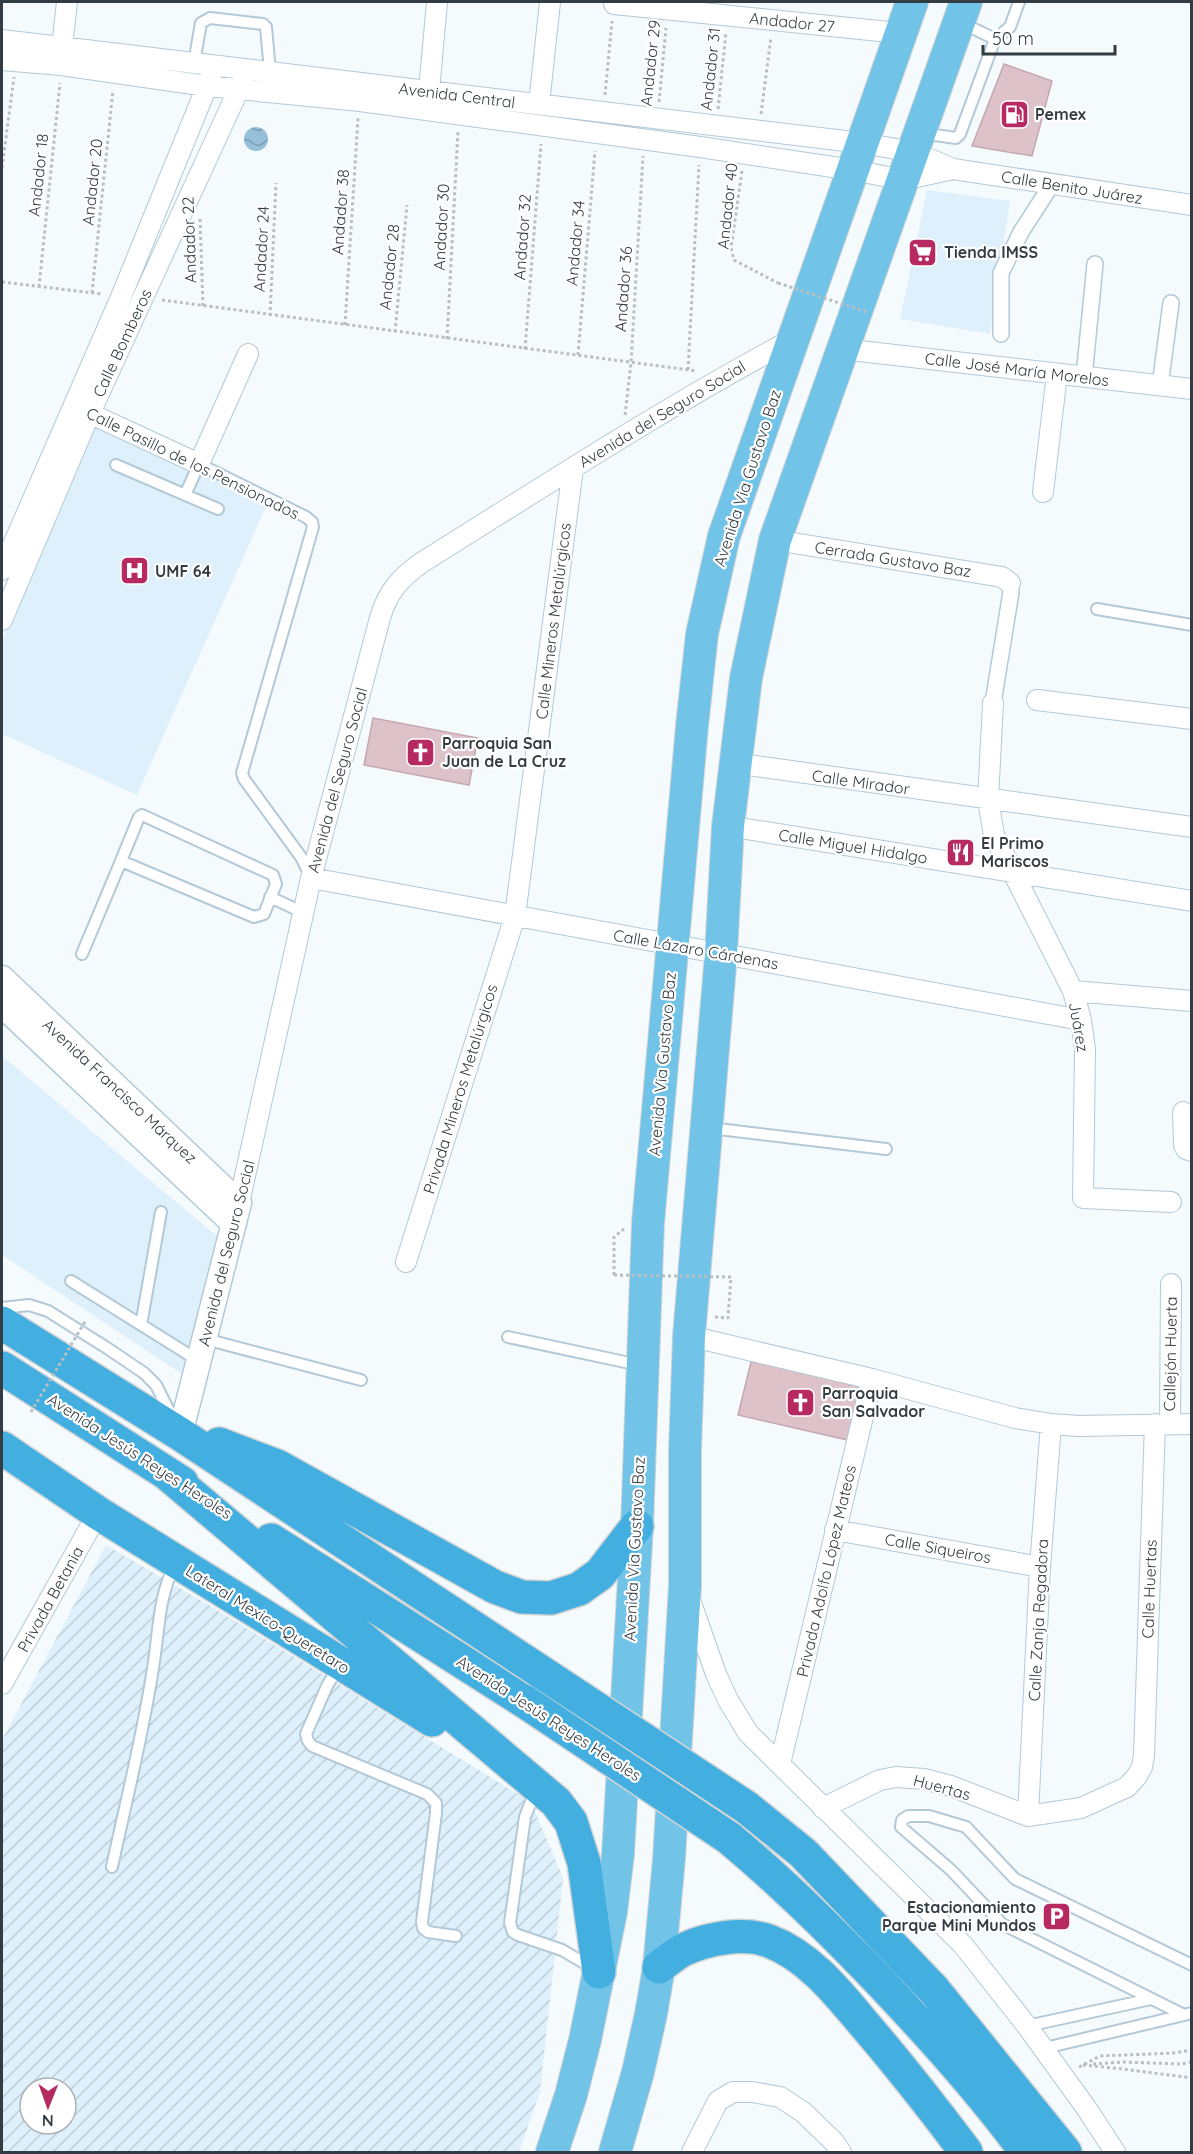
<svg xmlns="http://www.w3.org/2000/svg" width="1193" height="2154" viewBox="0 0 1193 2154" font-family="Quicksand,sans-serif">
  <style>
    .built { fill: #def0fc }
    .industrial { fill: url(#industrial-furrows); fill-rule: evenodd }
    .water { fill: url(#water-waves) }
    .building { fill: #ddc2c9; stroke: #c3a9af; stroke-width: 1.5 }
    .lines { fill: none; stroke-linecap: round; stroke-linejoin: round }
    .service-casing { stroke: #b3c9d7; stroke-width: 14 }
    .pedestrian-casing { stroke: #b3c9d7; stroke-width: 18 }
    .minor-casing { stroke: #b3c9d7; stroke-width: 22 }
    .tertiary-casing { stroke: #b3c9d7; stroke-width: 27 }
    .primary-casing { stroke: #d2d4d5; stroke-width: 34 }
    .trunk-casing { stroke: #d2d4d5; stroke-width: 36 }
    .path { stroke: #b8bec2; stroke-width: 3; stroke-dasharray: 3 3; stroke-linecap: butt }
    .service { stroke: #fff; stroke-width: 10 }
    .pedestrian { stroke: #fff; stroke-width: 15 }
    .minor { stroke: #fff; stroke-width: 20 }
    .tertiary { stroke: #fff; stroke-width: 24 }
    .primary { stroke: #72c3e8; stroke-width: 32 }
    .trunk { stroke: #43afe0; stroke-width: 33 }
    .trunk-bridge-casing { stroke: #d2d4d5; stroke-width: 36; stroke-linecap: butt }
    .path-bridge { stroke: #b8bec2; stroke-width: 3; stroke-dasharray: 3 3; stroke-linecap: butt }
    .trunk-bridge { stroke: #43afe0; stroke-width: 33 }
    .labels { text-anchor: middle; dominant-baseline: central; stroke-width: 4.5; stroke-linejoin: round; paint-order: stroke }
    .street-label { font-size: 16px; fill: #333c42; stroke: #fff }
    .poi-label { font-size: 16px; font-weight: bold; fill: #333c42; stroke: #fff; text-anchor: start }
  </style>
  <defs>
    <pattern id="industrial-furrows" width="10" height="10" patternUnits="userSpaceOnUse" patternTransform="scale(1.5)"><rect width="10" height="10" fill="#def0fc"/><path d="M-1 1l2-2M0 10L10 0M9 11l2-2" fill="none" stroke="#bfcfd9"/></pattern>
    <pattern id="water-waves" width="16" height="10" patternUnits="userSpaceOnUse" patternTransform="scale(1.5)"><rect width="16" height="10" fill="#96bfd9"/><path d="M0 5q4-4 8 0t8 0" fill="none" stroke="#7b9cb2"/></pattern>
  </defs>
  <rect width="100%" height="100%" fill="#f5fafd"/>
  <path class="built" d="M927 190 1010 201 990 334 900 319Z
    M95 418 268 502 137 795 2 734V640Z
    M2 1056 217 1236 182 1374 2 1255Z"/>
  <path class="industrial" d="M106 1545 217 1610 531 1802 563 1878 540 2092 519 2152H2V1740ZM30 2088H66V2124H30Z"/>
  <path class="water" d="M244 139a12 12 0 1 1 24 0a12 12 0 1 1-24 0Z"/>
  <path class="building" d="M1004 64 1052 81 1032 156 972 146Z
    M373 718 478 738 469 785 364 765Z
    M752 1358 853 1381 864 1390 852 1441 738 1415Z"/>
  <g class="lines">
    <defs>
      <path id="service" d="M995 39 1010 27 1019 2
        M194 63 201 23 210 18 263 24 266 27 270 72
        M921 133 956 138 960 134 995 39 962 23
        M116 465 218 509
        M185 495 199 464 306 517 312 522 313 527 242 773 244 779 301 857 310 875
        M1097 609 1192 625
        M142 815 273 875 276 884 264 914 254 917 121 861 139 817Z
        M270 897 304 913
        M82 954 121 861
        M710 1128 886 1149
        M71 1281 199 1361
        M2 1308 29 1305 48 1311 107 1348 144 1373 156 1385 172 1417
        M141 1325 161 1212
        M508 1337 639 1365
        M205 1339 361 1380
        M339 1666 327 1686 306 1734 308 1741 312 1746 427 1794 436 1803V1813L422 1922 423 1928 428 1932 456 1936
        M535 1791 525 1817 510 1923 513 1932 518 1935 562 1950 591 1967
        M112 1867C126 1801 143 1735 153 1668 159 1633 158 1596 175 1565
        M1184 2015 1002 1924 951 1870 901 1827 902 1820 908 1816H929L966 1827 1015 1879 1192 1965
        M1027 2026 1151 1999
        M1041 2049 1192 2013"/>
      <path id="pedestrian" d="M1001 334V273L1021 232 1052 184
        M1084 377 1095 264
        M1160 386 1171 303
        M993 703 1011 592 1010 583"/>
      <path id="minor" d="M614 4 899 33
        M2 40 862 143 913 152 953 169 1192 205
        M62 47 67 2
        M2 60 61 65 207 86 360 101 700 147 853 170 903 180 953 169
        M429 91 437 2
        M539 104 550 2
        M842 349 1192 389
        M78 408 199 464 248 354
        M1043 492 1057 374
        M775 540 1002 577 1010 583
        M2 570 121 297 211 76
        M2 620 90 413 243 80
        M1037 700 1192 719
        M993 703 988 800 994 835 1073 991 1081 1020 1085 1049 1083 1198 1171 1202
        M734 763 1192 827
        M728 826 1192 901
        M311 878 1081 1020
        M1073 991 1192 1001
        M1183 1112 1184 1145 1186 1149 1192 1151
        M239 1203 311 878 380 618C387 593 400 578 421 563 543 487 665 407 793 339
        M406 1262 515 916 573 468
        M689 1336 872 1379 1015 1418 1051 1424 1079 1426 1192 1424
        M1170 1424 1171 1284
        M835 1530 1040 1567
        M690 1600 716 1674 728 1700 748 1733 963 1945 1027 2026 1087 2109 1115 2152
        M2 1684 98 1513
        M780 1764 872 1379
        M823 1808 880 1780 896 1777 924 1779 951 1786 1028 1816 1081 1808 1127 1787 1137 1776 1142 1767 1144 1755 1155 1424
        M1028 1816 1040 1567 1051 1424
        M692 2152 718 2101 733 2092H752L780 2097 803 2112 834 2142 841 2152"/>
      <path id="tertiary" d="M2 978 239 1203 180 1434
        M2 1005 234 1224"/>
      <path id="primary" d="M552 2152 571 2095 585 2040 611 1912 618 1854 637 1526 648 1223 692 726 702 634 724 536 912 2
        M615 2152 638 2072 651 2014 659 1967 669 1859 685 1585V1450L689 1336 721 954 728 826 746 678 775 540 966 2"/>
      <path id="trunk" d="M2 1323 180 1434 494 1641
        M2 1368 182 1483
        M219 1444 277 1466 495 1587 522 1597 551 1598 579 1589 600 1574 637 1526
        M2 1448 98 1513 432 1720
        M165 1472 556 1802 571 1822 584 1863 599 1972
        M271 1540 524 1701
        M746 1807 803 1853 934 1990 1065 2152
        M729 1838C790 1889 846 1945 900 2003 944 2050 988 2100 1026 2152
        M659 1967C667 1961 676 1953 685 1949 709 1938 744 1932 769 1941 809 1956 838 1993 864 2024 900 2066 933 2108 966 2152"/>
    </defs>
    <use href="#service" class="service-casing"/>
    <use href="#pedestrian" class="pedestrian-casing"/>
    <use href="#minor" class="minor-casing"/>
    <use href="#tertiary" class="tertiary-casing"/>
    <use href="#primary" class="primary-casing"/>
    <use href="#trunk" class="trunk-casing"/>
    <path class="path" d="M605 95 612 21
      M659 102 666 28
      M718 109 726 32
      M761 114 771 37
      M2 168 14 77
      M742 171 731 248 734 260 778 283
      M200 219 203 307
      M2 282 102 294
      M39 287 60 83
      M92 293 113 90
      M162 300 697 371
      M270 316 276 183
      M345 325 358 118
      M395 332 407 205
      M447 339 458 131
      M525 349 541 144
      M578 355 595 151
      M688 370 699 165
      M625 415 631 363 643 156
      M614 1275V1237L624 1229
      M715 1317 728 1318 731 1277
      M1093 2064 1123 2062 1181 2064 1192 2062
      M1083 2065 1123 2069 1192 2078
      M1079 2067 1100 2056 1173 2053 1192 2050"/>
    <use href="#service" class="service"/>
    <use href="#pedestrian" class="pedestrian"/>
    <use href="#minor" class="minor"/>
    <use href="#tertiary" class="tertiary"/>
    <use href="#primary" class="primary"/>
    <use href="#trunk" class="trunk"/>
    <defs>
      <path id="trunk-bridge" d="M494 1641 746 1807
        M524 1701 729 1838"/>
    </defs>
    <use href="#trunk-bridge" class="trunk-bridge-casing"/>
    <path class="path-bridge" d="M778 283 867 312
      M614 1275 731 1277
      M31 1412 86 1320"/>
    <use href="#trunk-bridge" class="trunk-bridge"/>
  </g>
  <defs>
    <symbol id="fuel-square" viewBox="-11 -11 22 22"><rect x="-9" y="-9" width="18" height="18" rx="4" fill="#b62a61" stroke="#fff"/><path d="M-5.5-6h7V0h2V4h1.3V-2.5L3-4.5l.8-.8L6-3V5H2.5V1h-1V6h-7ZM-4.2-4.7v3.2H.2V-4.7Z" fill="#fff"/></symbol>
    <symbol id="supermarket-square" viewBox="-11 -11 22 22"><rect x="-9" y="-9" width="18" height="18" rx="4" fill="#b62a61" stroke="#fff"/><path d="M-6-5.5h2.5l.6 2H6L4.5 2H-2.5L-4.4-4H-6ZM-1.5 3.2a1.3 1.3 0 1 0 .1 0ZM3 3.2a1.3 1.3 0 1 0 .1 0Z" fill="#fff"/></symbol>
    <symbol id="hospital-square" viewBox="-11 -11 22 22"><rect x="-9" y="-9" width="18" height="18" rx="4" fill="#b62a61" stroke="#fff"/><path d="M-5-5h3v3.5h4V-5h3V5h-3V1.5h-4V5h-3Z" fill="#fff"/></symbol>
    <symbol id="church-square" viewBox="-11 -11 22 22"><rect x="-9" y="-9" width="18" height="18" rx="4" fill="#b62a61" stroke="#fff"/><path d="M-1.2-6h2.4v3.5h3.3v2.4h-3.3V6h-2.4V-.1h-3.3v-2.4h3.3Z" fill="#fff"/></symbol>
    <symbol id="restaurant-square" viewBox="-11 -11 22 22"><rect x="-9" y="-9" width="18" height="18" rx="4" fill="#b62a61" stroke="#fff"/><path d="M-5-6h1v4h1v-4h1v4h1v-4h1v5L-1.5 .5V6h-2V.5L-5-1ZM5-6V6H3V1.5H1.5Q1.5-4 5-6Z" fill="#fff"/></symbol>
    <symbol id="parking-square" viewBox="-11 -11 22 22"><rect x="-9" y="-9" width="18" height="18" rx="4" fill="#b62a61" stroke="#fff"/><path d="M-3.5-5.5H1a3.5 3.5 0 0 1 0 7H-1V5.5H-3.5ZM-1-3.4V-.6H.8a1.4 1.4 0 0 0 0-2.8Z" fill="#fff"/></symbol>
  </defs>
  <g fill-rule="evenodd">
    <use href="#fuel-square" x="998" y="98" width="33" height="33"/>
    <use href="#supermarket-square" x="906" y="236" width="33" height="33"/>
    <use href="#hospital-square" x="118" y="554" width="33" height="33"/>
    <use href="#church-square" x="404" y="736" width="33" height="33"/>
    <use href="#restaurant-square" x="944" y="836" width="33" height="33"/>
    <use href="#church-square" x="784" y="1386" width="33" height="33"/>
    <use href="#parking-square" x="1040" y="1900" width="33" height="33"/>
  </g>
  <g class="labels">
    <g class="street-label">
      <text transform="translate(792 22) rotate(6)">Andador 27</text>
      <text transform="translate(650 63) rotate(-84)">Andador 29</text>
      <text transform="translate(710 69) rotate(-84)">Andador 31</text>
      <text transform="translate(457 95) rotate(7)">Avenida Central</text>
      <text transform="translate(38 175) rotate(-84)">Andador 18</text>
      <text transform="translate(92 182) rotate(-84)">Andador 20</text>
      <text transform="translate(1072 187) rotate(9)">Calle Benito Juárez</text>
      <text transform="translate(727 206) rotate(-84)">Andador 40</text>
      <text transform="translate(340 212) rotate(-86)">Andador 38</text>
      <text transform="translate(441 227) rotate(-87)">Andador 30</text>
      <text transform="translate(522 237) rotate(-86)">Andador 32</text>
      <text transform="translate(189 240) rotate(-92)">Andador 22</text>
      <text transform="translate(575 243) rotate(-85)">Andador 34</text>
      <text transform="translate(261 249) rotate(-87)">Andador 24</text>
      <text transform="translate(389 267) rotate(-84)">Andador 28</text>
      <text transform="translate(623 289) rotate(-86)">Andador 36</text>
      <text transform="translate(122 343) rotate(-65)">Calle Bomberos</text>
      <text transform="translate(1017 369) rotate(7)">Calle José María Morelos</text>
      <text transform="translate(662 414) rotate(-31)">Avenida del Seguro Social</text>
      <text transform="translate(193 463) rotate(26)">Calle Pasillo de los Pensionados</text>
      <text transform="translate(747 478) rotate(-72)">Avenida Via Gustavo Baz</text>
      <text transform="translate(893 559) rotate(9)">Cerrada Gustavo Baz</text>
      <text transform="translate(553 621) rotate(-83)">Calle Mineros Metalúrgicos</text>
      <text transform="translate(337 780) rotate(-75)">Avenida del Seguro Social</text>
      <text transform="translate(861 782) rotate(8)">Calle Mirador</text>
      <text transform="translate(853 846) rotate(9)">Calle Miguel Hidalgo</text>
      <text transform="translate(696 949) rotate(10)">Calle Lázaro Cárdenas</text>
      <text transform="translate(1079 1027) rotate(80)">Juárez</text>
      <text transform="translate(662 1064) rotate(-85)">Avenida Via Gustavo Baz</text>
      <text transform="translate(460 1089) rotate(-73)">Privada Mineros Metalúrgicos</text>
      <text transform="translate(120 1091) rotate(43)">Avenida Francisco Márquez</text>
      <text transform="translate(226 1253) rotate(-76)">Avenida del Seguro Social</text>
      <text transform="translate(1170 1354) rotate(-89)">Callejón Huerta</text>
      <text transform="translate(140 1456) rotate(33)">Avenida Jesús Reyes Heroles</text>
      <text transform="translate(938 1548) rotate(10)">Calle Siqueiros</text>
      <text transform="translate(634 1549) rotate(-87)">Avenida Via Gustavo Baz</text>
      <text transform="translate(826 1571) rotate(-77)">Privada Adolfo López Mateos</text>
      <text transform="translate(1149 1589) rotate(-88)">Calle Huertas</text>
      <text transform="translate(50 1599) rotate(-61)">Privada Betania</text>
      <text transform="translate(268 1619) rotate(32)">Lateral Mexico-Queretaro</text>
      <text transform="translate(1038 1620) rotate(-87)">Calle Zanja Regadora</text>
      <text transform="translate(549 1718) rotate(33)">Avenida Jesús Reyes Heroles</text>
      <text transform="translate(942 1787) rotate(15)">Huertas</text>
    </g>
    <g class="poi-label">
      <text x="1035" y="114">Pemex</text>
      <text x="944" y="252">Tienda IMSS</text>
      <text x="155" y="571">UMF 64</text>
      <text x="442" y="743">Parroquia San<tspan x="442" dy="18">Juan de La Cruz</tspan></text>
      <text x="981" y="843">El Primo<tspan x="981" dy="18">Mariscos</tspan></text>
      <text x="822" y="1393">Parroquia<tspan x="822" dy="18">San Salvador</tspan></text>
      <text x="1036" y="1907" text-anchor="end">Estacionamiento<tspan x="1036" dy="18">Parque Mini Mundos</tspan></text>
    </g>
  </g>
  <rect width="1193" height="2154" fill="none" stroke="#333c42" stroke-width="6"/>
  <g transform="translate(48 2106) rotate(181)"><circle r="28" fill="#ffffff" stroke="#adb1b3" stroke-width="1.5"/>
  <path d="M0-4.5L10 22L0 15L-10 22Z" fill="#b62a61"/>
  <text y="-9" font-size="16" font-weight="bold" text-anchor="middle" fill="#333c42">N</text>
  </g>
  <path d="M983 45v9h132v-9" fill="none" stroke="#333c42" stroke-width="3"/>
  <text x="992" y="45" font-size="18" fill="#333c42" stroke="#ffffff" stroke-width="4.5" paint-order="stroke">50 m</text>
</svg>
